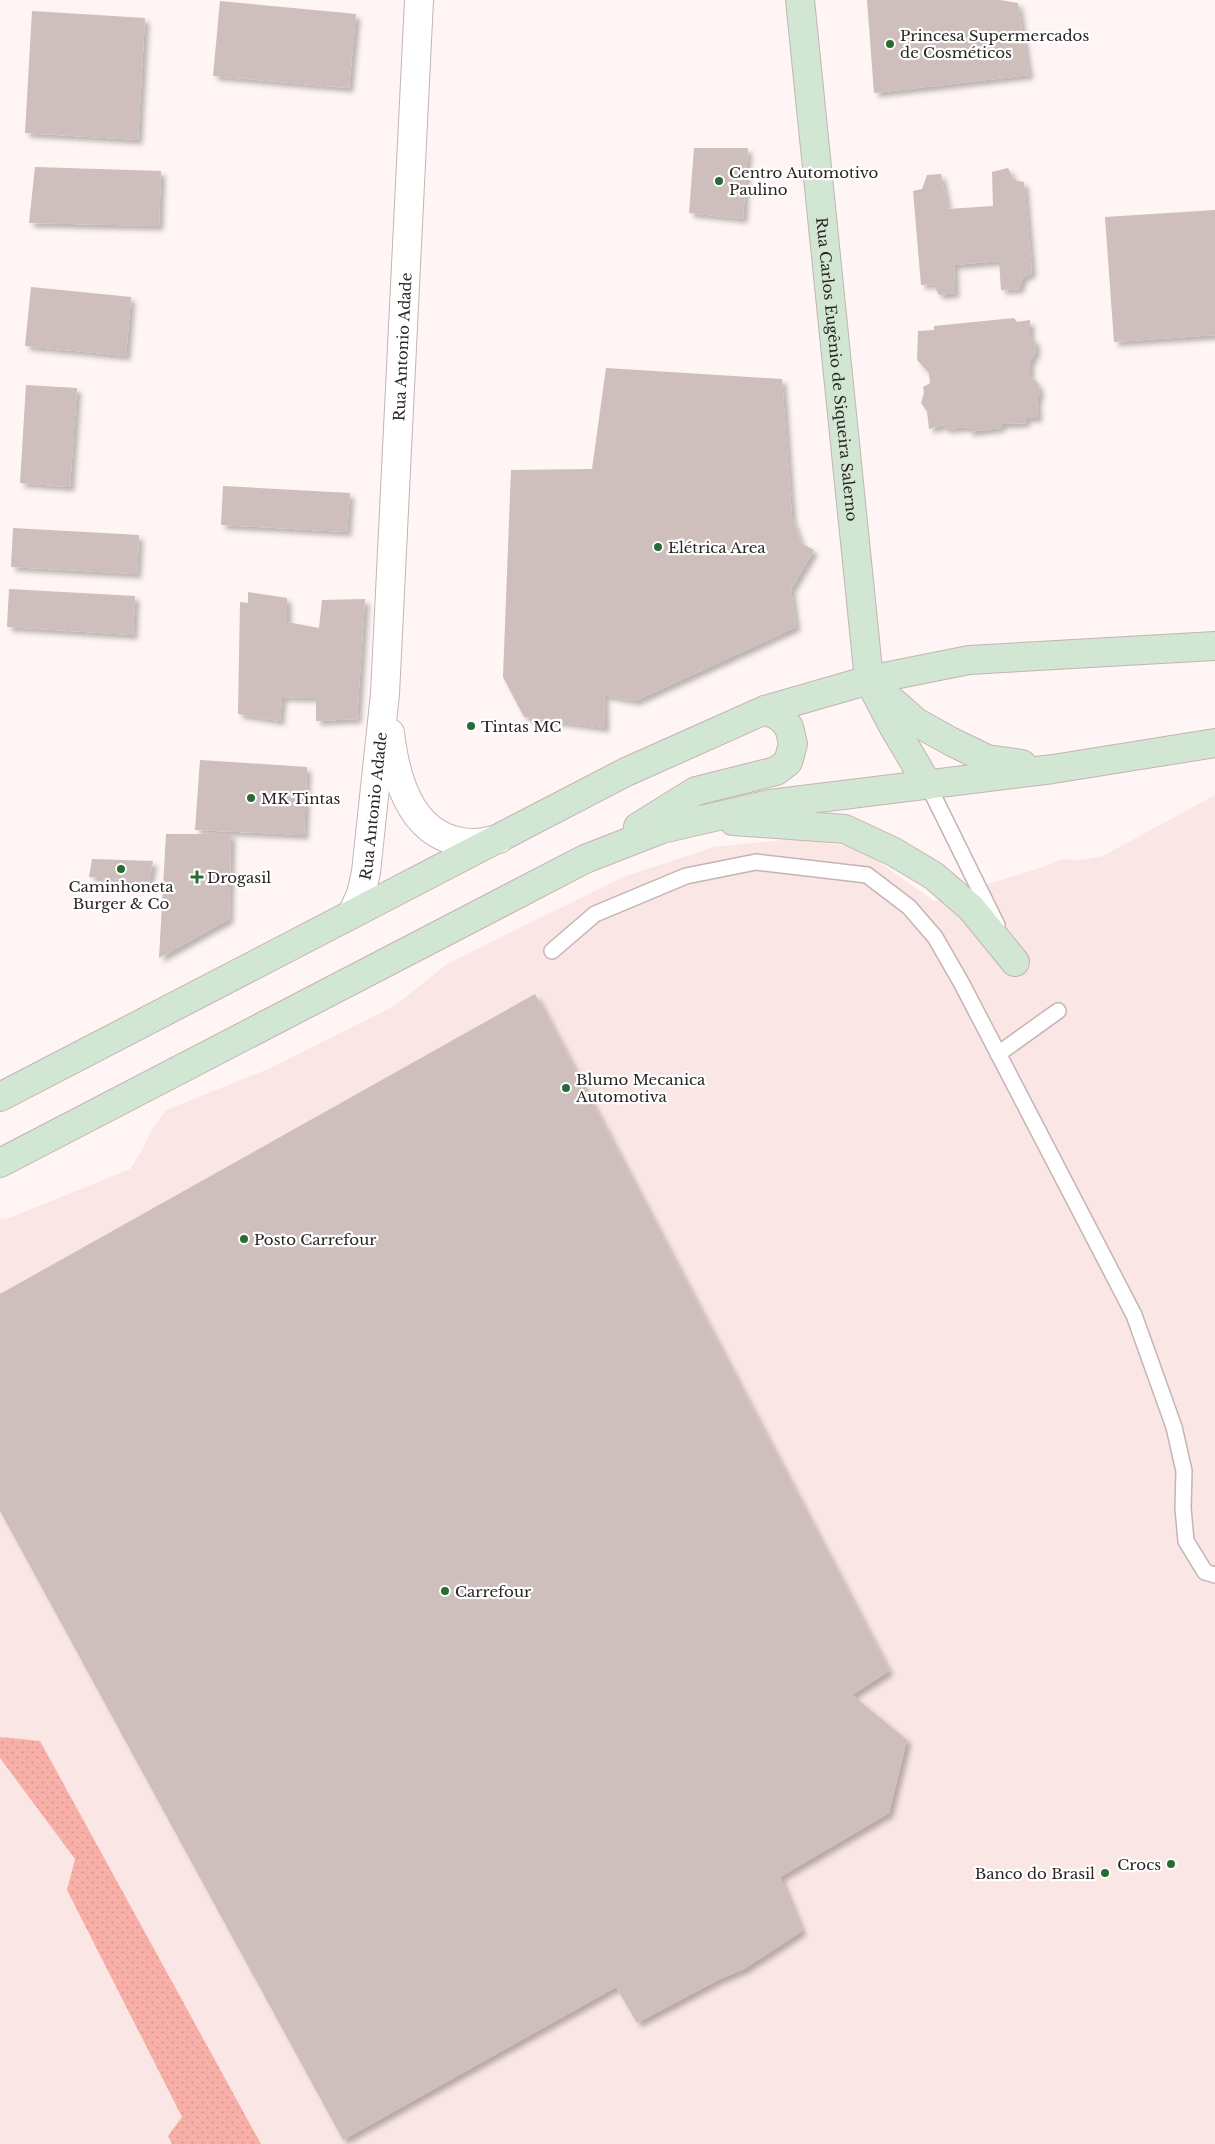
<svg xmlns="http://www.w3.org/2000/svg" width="1215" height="2144" viewBox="0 0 1215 2144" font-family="'Libre Baskerville',serif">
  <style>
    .built { fill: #fae6e4 }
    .grass { fill: url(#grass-dots) }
    .building { fill: #cebebc; filter: url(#shadow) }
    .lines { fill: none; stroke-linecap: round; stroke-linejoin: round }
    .service-casing { stroke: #c4b4b3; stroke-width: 18 }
    .minor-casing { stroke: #c4b4b3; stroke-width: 30 }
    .secondary-casing { stroke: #c4b4b3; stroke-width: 30 }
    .service { stroke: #fff; stroke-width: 15 }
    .minor { stroke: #fff; stroke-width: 28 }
    .secondary { stroke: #d1e6d3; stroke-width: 28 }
    .poi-dot { fill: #296b35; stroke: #fff; stroke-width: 2 }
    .labels { text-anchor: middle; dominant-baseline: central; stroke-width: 4.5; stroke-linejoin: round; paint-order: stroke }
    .poi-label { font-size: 15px; fill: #2a2424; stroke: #fff; text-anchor: start }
    .street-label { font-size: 15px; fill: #2a2424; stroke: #fff }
  </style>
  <defs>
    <pattern id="grass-dots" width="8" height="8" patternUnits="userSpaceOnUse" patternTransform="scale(1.25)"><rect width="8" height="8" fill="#f8afa8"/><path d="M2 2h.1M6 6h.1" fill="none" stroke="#d59690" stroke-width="1.8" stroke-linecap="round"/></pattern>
    <filter id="shadow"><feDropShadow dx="4.5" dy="4.5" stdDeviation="2.5" flood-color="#0004"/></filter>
  </defs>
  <rect width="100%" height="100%" fill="#fff5f4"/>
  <path class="built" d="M1215 795V2144H0V1219L9 1218 130 1169 141 1152 152 1129 166 1110 268 1069 396 1005 447 964 623 877 714 847 794 839 859 848 934 901 1046 866 1061 859 1080 860 1103 856Z"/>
  <path class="grass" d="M0 1737 40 1741 261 2144H172L168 2136 182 2117 67 1890 75 1859 0 1758Z"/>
  <path class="building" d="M867 0H1000L1018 3 1029 75 874 93Z
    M220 1 356 14 349 88 213 76Z
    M32 11 145 18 138 140 25 133Z
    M694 148H748L743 219 689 213Z
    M35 167 161 171 159 226 29 223Z
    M1008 168 1014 180 1024 182 1032 273 1023 277 1019 289 1001 290 999 261 954 265 955 293 939 295 933 284 921 285 913 191 922 189 927 175 941 174 948 209 993 206 992 172Z
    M1215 210V335L1114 342 1105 217Z
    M31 287 131 297 126 356 25 346Z
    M1014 318 1017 322 1030 320V336L1035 341 1036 351 1030 362V376L1036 381 1040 390 1037 402 1038 418H1025L1026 423 1002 424 1000 428 968 432V427L944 429V425L929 429 927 411 921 403 924 393 923 387 930 383 929 373 917 360 918 331 934 330V326Z
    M606 368 782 379 792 518 801 543 814 550 791 589 796 627 635 701 604 695 605 728 524 717 503 677 511 470 592 469Z
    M26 385 77 388 70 487 20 483Z
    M223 486 350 493 347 532 221 525Z
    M13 528 139 535 137 574 11 567Z
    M9 589 135 596 133 635 7 627Z
    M248 592 287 598V622L319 628 322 600 365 599 357 719 316 721V698L282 697 280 721 238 714 240 602 248 603Z
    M200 760 307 767 304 835 195 830Z
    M166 834H231L229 919 159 958Z
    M92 859 153 861 149 882 89 877Z
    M535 994 889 1671 852 1695 907 1740 889 1813 780 1877 802 1931 744 1969 720 1979 637 2023 616 1987 343 2140 0 1511V1294Z"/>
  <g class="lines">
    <defs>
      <path id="service" d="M928 785 997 925
        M552 951 595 914 686 876 756 862 867 875 909 907 935 937 962 984 1134 1315 1174 1427 1184 1471 1183 1508 1186 1541 1205 1572 1215 1575
        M998 1054 1058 1011"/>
      <g id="minor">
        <path d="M390 733C396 784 414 844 476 843 484 843 492 840 499 839"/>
        <path id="s1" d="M352 914 361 894 366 872 385 694 419 0"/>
      </g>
      <g id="secondary">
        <path id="s2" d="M800 0 869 680 893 726 928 785"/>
        <path d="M883 693 916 722 952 742 987 759 1022 764"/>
        <path d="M733 821 845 829 894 852 934 876 971 908 1015 962"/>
        <path d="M638 827 696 791 776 771 788 762 793 744 789 727 780 717 765 710"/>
        <path d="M0 1097 626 772 765 710 869 680 969 660 1215 646"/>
        <path d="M0 1163 585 859 662 829 770 804 1053 769 1215 743"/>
      </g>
    </defs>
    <use href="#service" class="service-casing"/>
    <use href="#minor" class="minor-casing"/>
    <use href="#secondary" class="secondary-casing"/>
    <use href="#service" class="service"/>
    <use href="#minor" class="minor"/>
    <use href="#secondary" class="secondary"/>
  </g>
  <g class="poi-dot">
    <circle cx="890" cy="44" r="5"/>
    <circle cx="719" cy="181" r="5"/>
    <circle cx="658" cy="547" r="5"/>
    <circle cx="471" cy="726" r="5"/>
    <circle cx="251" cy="798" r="5"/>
    <circle cx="121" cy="869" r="5"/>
    <path d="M194.5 869.5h5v5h5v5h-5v5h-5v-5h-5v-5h5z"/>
    <circle cx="566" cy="1088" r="5"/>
    <circle cx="244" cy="1239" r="5"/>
    <circle cx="445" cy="1591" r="5"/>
    <circle cx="1171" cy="1864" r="5"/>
    <circle cx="1105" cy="1873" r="5"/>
  </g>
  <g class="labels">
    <g class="poi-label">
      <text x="900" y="35">Princesa Supermercados<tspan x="900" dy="17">de Cosméticos</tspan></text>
      <text x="729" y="172">Centro Automotivo<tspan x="729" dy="17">Paulino</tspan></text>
      <text x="668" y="547">Elétrica Area</text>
      <text x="481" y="726">Tintas MC</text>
      <text x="261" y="798">MK Tintas</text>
      <text x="207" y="877">Drogasil</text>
      <text x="121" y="886" text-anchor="middle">Caminhoneta<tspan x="121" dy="17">Burger &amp; Co</tspan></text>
      <text x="576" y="1079">Blumo Mecanica<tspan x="576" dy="17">Automotiva</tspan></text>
      <text x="254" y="1239">Posto Carrefour</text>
      <text x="455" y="1591">Carrefour</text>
      <text x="1161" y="1864" text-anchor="end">Crocs</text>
      <text x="1095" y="1873" text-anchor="end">Banco do Brasil</text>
    </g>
    <g class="street-label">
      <text stroke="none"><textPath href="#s1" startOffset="571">Rua Antonio Adade</textPath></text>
      <text stroke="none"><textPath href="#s2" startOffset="371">Rua Carlos Eugênio de Siqueira Salerno</textPath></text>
      <text stroke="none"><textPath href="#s1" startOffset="111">Rua Antonio Adade</textPath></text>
    </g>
  </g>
</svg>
